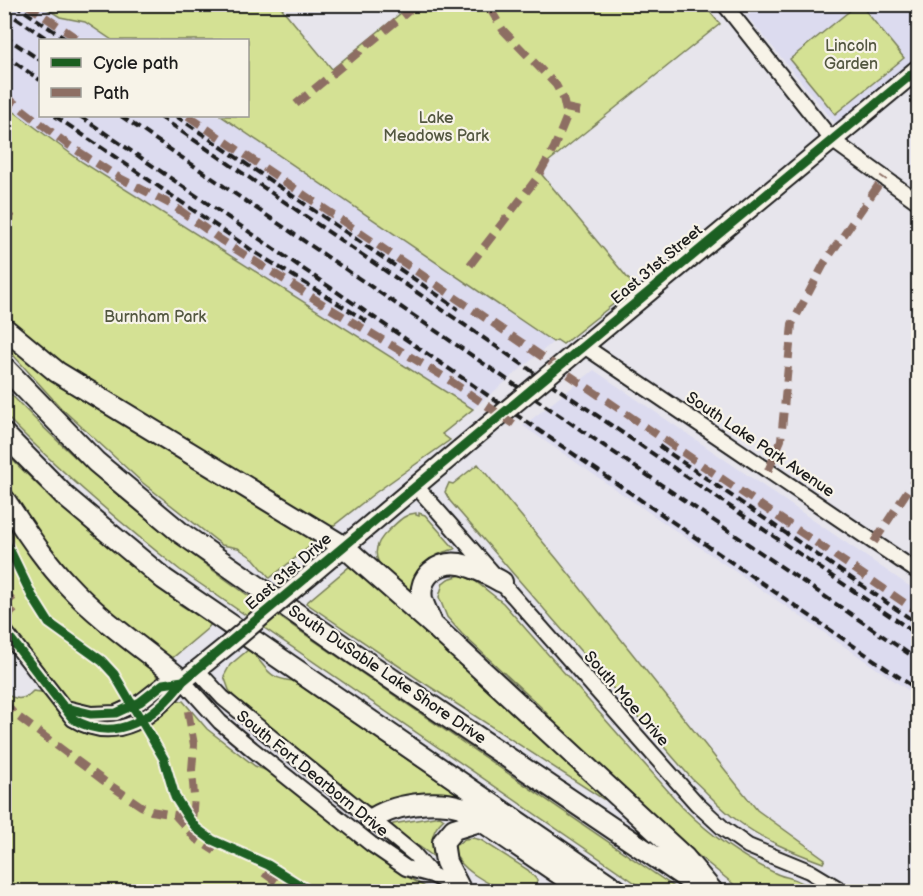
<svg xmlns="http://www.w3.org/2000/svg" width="923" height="896" viewBox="0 0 923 896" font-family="'Balsamiq Sans',sans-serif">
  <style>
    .built { fill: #dcdbef }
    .green { fill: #d4e194; stroke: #787e58; stroke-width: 1.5 }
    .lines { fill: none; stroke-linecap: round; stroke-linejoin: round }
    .minor-casing { stroke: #1c1c1c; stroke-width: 18 }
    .major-casing { stroke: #1c1c1c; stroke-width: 22 }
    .highway-casing { stroke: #1c1c1c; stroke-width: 24 }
    .minor { stroke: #f7f3e8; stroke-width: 14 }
    .major { stroke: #f7f3e8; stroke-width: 18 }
    .highway { stroke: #f7f3e8; stroke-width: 20 }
    .rail { stroke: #1c1c1c; stroke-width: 4; stroke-dasharray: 9 4.5; stroke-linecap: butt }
    .major-bridge-casing { stroke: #1c1c1c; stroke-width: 22; stroke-linecap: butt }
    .major-bridge { stroke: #f7f3e8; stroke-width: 18 }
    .quiet { stroke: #8d6e63; stroke-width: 8; stroke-dasharray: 15 8; stroke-linecap: butt }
    .cycleway-casing { stroke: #f7f3e8; stroke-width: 13 }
    .cycleway { stroke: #1b5e20; stroke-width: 9 }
    .labels { text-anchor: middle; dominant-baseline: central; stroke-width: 4.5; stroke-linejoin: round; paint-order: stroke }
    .park-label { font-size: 16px; fill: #535740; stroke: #f7f3e8 }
    .street-label { font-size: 16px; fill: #1c1c1c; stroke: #f7f3e8 }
  </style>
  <rect width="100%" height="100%" fill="#e7e5ec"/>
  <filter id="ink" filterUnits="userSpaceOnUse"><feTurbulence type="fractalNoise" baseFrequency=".0167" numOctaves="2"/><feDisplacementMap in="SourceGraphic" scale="12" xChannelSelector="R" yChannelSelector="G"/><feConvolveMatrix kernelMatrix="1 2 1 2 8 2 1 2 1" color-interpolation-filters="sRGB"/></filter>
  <g filter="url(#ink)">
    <path class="built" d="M5 5H60L112 40H40V116H221L553 342 473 409 82 162 5 105Z
      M761 5H918V57L836 124 747 16Z
      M594 370 918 592V697L523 426Z"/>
    <path class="green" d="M41 5H279L332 69 411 5H704L720 24 538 170 635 287 563 344 557 340 553 342 221 116H248V40H112L85 22 60 17Z
      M857 5H870L864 9 904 58 835 114 790 59Z
      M5 105 82 162 473 409 442 434 450 440 375 493 333 526 326 527 91 386 5 321Z
      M4 339 314 540 309 547 270 578 254 559 238 548 222 545 143 483 61 408 5 346Z
      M4 387C77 465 158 532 246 594L680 891H647L180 570C118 521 59 471 5 415Z
      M4 452C59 507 117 556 180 602L179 604 211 624 207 629 170 660 101 607 38 538 5 489Z
      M478 464 557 559 757 810 825 859 823 863C793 852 763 840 738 821 721 809 708 793 692 779L450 501 445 492 449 483 453 484Z
      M416 513V515L419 516V513L425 515 455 549C426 555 420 567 412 594 390 576 358 558 389 530 398 522 404 514 416 513Z
      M4 518 60 593 74 606 156 672 157 681 127 704 96 710 73 703 60 693 5 620Z
      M349 567 360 572 606 796V799H603L418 679 306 603Z
      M461 575 475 581 503 603 683 808C712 836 739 856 775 873 782 877 790 877 798 881 805 884 812 888 818 891H742L694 852 571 742 543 709 462 634 447 617 439 597 443 583 448 579Z
      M248 650C268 664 262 678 294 681L472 804 373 807 364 805 236 700 229 690 224 676 230 665Z
      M33 691 41 692 69 722 99 733 175 700 183 701 207 729 255 766 270 772C322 815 373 858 432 891H5L4 692C15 701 25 700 33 691Z
      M440 816 444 819C430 832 432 839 433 856L391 827 393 824Z
      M473 838 481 840 528 870 537 880V885L534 891C528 892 517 893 510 892 494 888 451 866 455 846L465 839Z"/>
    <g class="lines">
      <defs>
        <path id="minor" d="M724 4 832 140 918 202
          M584 346 918 572
          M415 485 697 804 724 829 748 846 809 871 844 892
          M4 630 73 719C116 745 156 717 183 681
          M197 670 223 698 414 854 432 875
          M183 681 220 722 252 749 371 844 406 868 432 875 462 890
          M66 708 91 714 116 713 140 702 163 684 183 681"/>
        <path id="major" d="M575 353 918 69
          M296 587 460 449
          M183 681 229 644"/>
        <path id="highway" d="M4 328 57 372 343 546 434 626 684 857 713 892
          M4 367 96 462 181 533 353 653 701 888
          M4 434 66 497 164 579 620 892
          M4 499C24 528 43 559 67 584 101 621 144 649 183 681
          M431 621C428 614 424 607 422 599 418 576 438 561 460 564 475 567 489 575 502 582
          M371 820C393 804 436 799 461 807L586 892
          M460 889 446 862 443 842 454 829 480 821"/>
      </defs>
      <use href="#minor" class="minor-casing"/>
      <use href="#major" class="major-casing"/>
      <use href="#highway" class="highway-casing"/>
      <use href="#minor" class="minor"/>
      <use href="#major" class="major"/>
      <use href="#highway" class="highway"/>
      <path class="rail" d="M14 4 67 40
        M4 10 49 40
        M4 36 40 60
        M4 55 40 80
        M55 116 256 253 368 322
        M80 116 918 690
        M121 116 918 660
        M159 116 918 635
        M176 116 458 309
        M659 446 918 624"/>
      <defs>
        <path id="major-bridge" d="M460 449 575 353
          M229 644 296 587"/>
      </defs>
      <use href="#major-bridge" class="major-bridge-casing"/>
      <use href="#major-bridge" class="major-bridge"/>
      <path class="quiet" d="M26 4 79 40
        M4 95 67 144 118 177 174 206 221 240 326 306 446 378 514 424
        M296 104 417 4
        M566 108 580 111
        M188 116 918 612
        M4 213 13 219
        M470 265 537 178 554 148 567 116 563 98 556 85 503 30 487 4
        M768 471 781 440 792 324 825 262 884 177
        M874 542 918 475
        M4 590 15 605V609L4 619
        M4 701 13 713 104 781 141 806 151 811 175 815 196 839 215 851
        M188 711 194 745 192 770 194 796 192 821
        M264 873 291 892"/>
      <defs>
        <path id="cycleway" d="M4 538 32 596 49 623 102 661 114 674 164 759 175 797 189 819 197 829 212 840 268 865 311 892
          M4 630 73 719C116 745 156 717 183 681L575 353 918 69
          M66 708 91 714 116 713 140 702 163 684 183 681"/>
      </defs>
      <use href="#cycleway" class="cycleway-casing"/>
      <use href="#cycleway" class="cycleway"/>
    </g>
  </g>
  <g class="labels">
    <g class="park-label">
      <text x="851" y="46">Lincoln<tspan x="851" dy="18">Garden</tspan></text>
      <text x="436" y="118">Lake<tspan x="436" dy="18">Meadows Park</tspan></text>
      <text x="155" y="317">Burnham Park</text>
    </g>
    <g class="street-label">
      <text transform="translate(657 265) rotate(-40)">East 31st Street</text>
      <text transform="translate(760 445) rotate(34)">South Lake Park Avenue</text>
      <text transform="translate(289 572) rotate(-41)">East 31st Drive</text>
      <text transform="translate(387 675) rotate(34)">South DuSable Lake Shore Drive</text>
      <text transform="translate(626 699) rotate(49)">South Moe Drive</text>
      <text transform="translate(312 774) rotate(39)">South Fort Dearborn Drive</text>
    </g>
  </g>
  <rect width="923" height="896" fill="none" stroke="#f7f3e8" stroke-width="24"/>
  <rect x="12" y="12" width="899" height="872" fill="none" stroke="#1c1c1c" stroke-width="2" filter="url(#ink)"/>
  <rect x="39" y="39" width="210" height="78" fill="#f7f3e8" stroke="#9f9d96" stroke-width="1.5"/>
  <rect x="51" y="58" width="30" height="9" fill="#1b5e20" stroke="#9f9d96" stroke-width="1.5"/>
  <text x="93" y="69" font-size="18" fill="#1c1c1c">Cycle path</text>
  <rect x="51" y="88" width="30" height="9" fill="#8d6e63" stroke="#9f9d96" stroke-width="1.5"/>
  <text x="93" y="99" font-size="18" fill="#1c1c1c">Path</text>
</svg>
